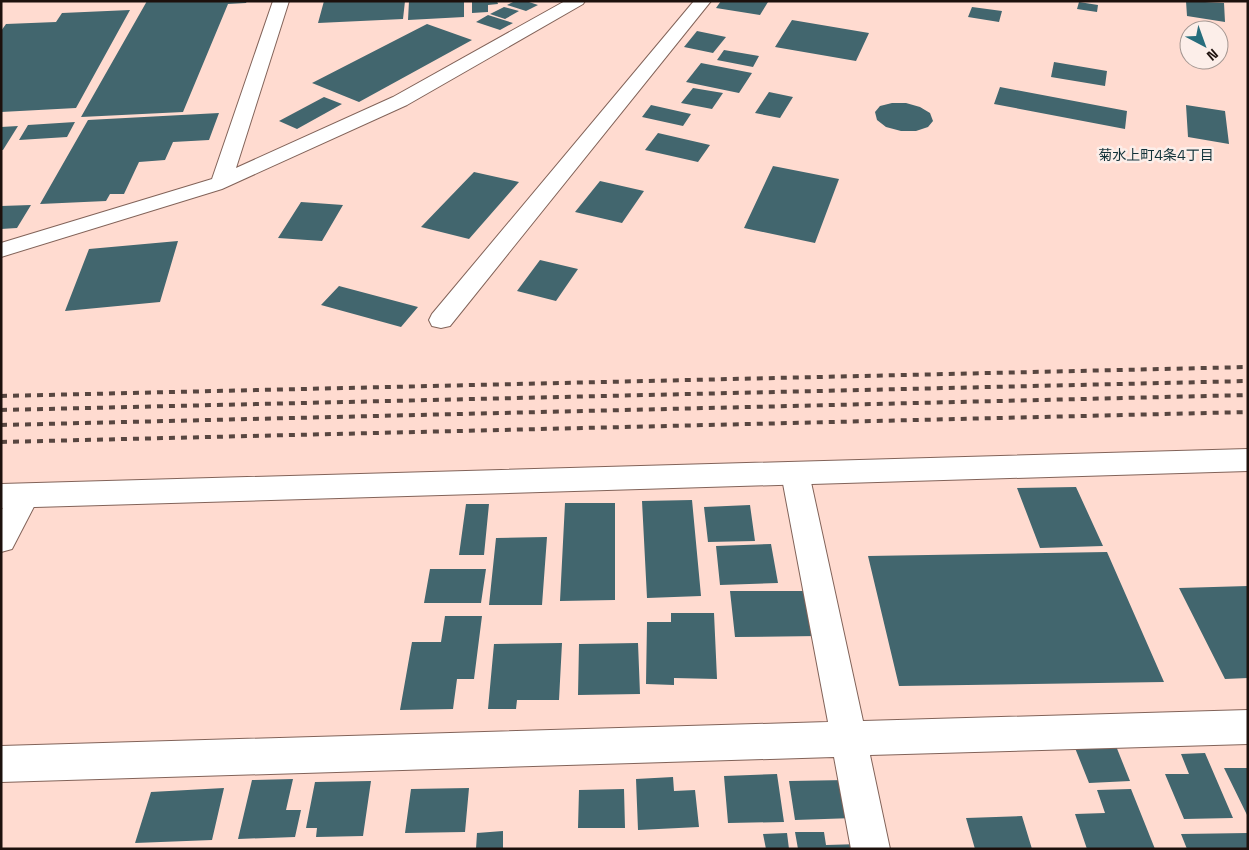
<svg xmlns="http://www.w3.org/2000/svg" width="1249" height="850" viewBox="0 0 1249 850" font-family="'Space Grotesk','Noto Sans JP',sans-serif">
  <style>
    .building { fill: #42666e }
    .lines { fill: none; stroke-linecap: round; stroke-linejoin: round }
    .minor-casing { stroke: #826359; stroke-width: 2 }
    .tertiary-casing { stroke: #826359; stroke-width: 2 }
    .minor { fill: #fff; fill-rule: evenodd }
    .tertiary { fill: #fff; fill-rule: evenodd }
    .rail { stroke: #584640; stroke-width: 4; stroke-dasharray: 6 6; stroke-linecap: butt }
    .labels { text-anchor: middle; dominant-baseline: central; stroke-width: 5; stroke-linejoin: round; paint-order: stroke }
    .far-neighbourhood-label { font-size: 14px; fill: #123239; stroke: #fceee9 }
  </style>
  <rect width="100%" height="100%" fill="#ffdbd0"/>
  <path class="building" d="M147 1H247L246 3 228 4 183 112 81 117Z
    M324 1H405L403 19 318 23Z
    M409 1H464V17L408 20Z
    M472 1H497L498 4 488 5V12L472 13Z
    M515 1H526L538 5 526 11 507 5Z
    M721 1H760L768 2 760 15 716 8Z
    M1186 1 1224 3 1225 22 1187 16Z
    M1079 2 1098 5 1097 12 1077 9Z
    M504 7 519 11 505 19 490 14Z
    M972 7 1002 11 999 22 968 17Z
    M130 10 76 108 1 112V31L6 24 56 22 62 13Z
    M488 15 513 23 500 30 476 22Z
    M792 20 869 33 856 61 775 47Z
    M427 24 472 40 359 102 312 83Z
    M697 31 726 37 713 53 684 47Z
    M724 50 759 56 753 67 717 60Z
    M1054 62 1107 71 1105 86 1051 77Z
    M701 63 752 73 739 93 686 82Z
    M1000 87 1127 111 1125 129 994 104Z
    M693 88 723 93 712 109 681 103Z
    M769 92 793 97 780 118 755 113Z
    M324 97 342 104 297 129 279 121Z
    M892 103H906L920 107 930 113 933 121 928 127 916 131H901L886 127 877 120 875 112 880 106Z
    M651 105 691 114 683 126 642 117Z
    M1186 105 1225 111 1229 144 1188 137Z
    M219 113 209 140 173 142 165 160 139 162 124 194H110L106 201 40 204 88 120Z
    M75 122 67 137 19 140 28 125Z
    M18 126 3 150H1V127Z
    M658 133 710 145 698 162 645 150Z
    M773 166 839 179 815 243 744 228Z
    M474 172 519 182 469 239 421 227Z
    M600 181 644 191 622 223 575 212Z
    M301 202 343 205 322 241 278 238Z
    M31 205 17 228 1 229V206Z
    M178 241 160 302 65 311 89 249Z
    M540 260 578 269 556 301 517 291Z
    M339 286 418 307 401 327 321 305Z
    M1076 487 1103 546 1040 548 1017 488Z
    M692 500 701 596 647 598 642 501Z
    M565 503H615V600L560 601Z
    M466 504H489L484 555H459Z
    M750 505 755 541 708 542 704 507Z
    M547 537 542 605H489L496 538Z
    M771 544 778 583 720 585 716 546Z
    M1107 552 1164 682 899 686 868 556Z
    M430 569H486L481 603H424Z
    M1248 586V678L1225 679 1179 588Z
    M730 591H812L819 636 735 637Z
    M671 613H714L717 679 674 678V685L646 684 647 622H671Z
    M445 616H482L474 679H457L453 709 400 710 412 642H441Z
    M562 643 559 700H517L516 709H488L494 644Z
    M638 643 640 694 578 695 579 644Z
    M1116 746 1130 781 1089 783 1075 748Z
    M1205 753 1233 818 1184 819 1165 774H1189L1181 754Z
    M1224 768H1248V817Z
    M777 774 784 822 728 823 724 776Z
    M673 777 674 791 695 790 699 827 638 830 636 779Z
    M293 779 286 810H301L295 837 238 839 252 780Z
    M847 780 854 818 795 820 789 781Z
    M371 781 363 836 316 837 317 828H306L315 782Z
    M224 788 212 840 135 843 151 792Z
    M469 788 465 832 405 833 411 789Z
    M624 789 625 828H578L579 790Z
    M1131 789 1155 849H1087L1075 814 1105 813 1097 790Z
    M1022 816 1032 849H975L966 818Z
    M503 831V849H476L477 833Z
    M795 832H824L826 845 861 844 862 849H798Z
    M787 833 789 849H766L763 834Z
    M1248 833V849H1187L1181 834Z"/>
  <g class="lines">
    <defs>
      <path id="minor" d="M273 1H289L236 168 393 97 565 1H585L583 4 407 105 222 189 1 257V243L212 179Z
        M694 1H711L450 326 441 328 432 326 429 320 432 314Z
        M795 462 805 465 809 473 863 721 1248 710V744L870 755 890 849H851L834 757 1 782V746L828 722 781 473 785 465Z
        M25 484 35 487 40 495 12 549 1 552V511L15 487Z"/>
      <path id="tertiary" d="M1248 449V471L1 508V484Z"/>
    </defs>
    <use href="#minor" class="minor-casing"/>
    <use href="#tertiary" class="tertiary-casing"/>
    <use href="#minor" class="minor"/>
    <use href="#tertiary" class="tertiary"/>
    <path class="rail" d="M1 396 1248 367
      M1 410 1248 381
      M1 425 1248 395
      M1 442 1248 412"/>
  </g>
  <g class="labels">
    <g class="far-neighbourhood-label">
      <text x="1156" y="155">菊水上町4条4丁目</text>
    </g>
  </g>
  <rect width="1249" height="850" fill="none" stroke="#1d110d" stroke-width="5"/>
  <g transform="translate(1204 45) rotate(139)"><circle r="24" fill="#fceee9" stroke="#a39691"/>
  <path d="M0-4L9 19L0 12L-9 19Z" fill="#276d7c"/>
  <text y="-8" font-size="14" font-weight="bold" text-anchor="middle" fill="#1d110d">N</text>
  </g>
</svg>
